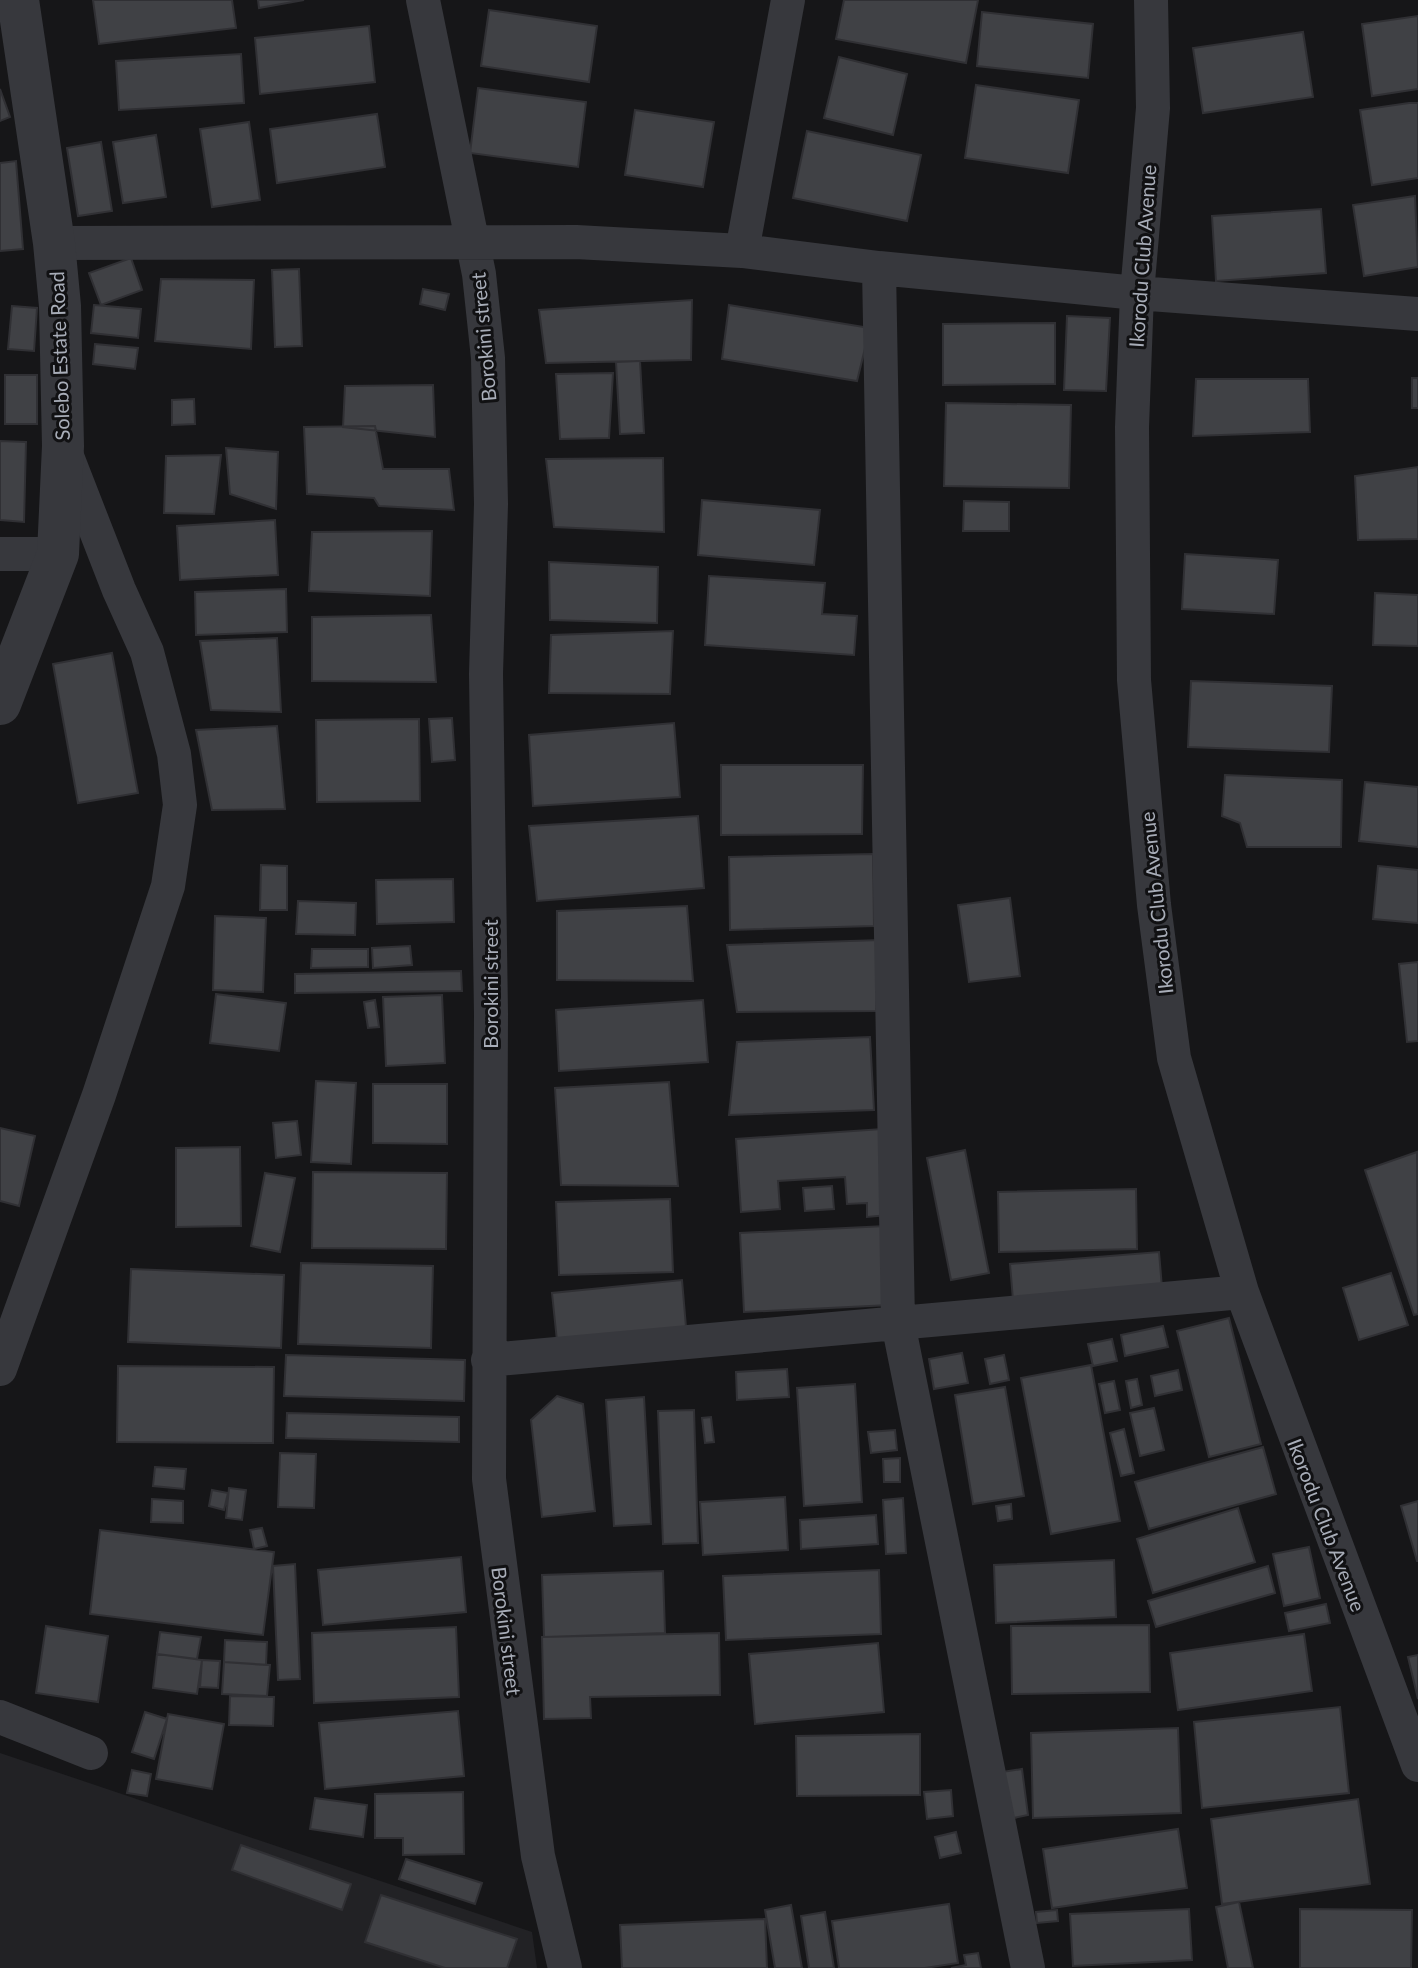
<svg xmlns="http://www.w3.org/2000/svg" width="1418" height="1968" viewBox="0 0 1418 1968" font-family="Lato,sans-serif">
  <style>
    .built { fill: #222225 }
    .building { fill: #404145; stroke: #303034; stroke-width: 2 }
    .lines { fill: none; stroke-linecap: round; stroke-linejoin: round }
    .minor { stroke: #37383d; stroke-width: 34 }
    .tertiary { stroke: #37383d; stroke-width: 42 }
    .labels { text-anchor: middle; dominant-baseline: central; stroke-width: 6; stroke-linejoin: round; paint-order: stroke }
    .street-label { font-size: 20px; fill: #a8adb8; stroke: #111113 }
  </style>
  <rect width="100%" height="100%" fill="#161618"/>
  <path class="built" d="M0 1753 532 1932 537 1968H0Z"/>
  <path class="building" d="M93 0H232L236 28 99 44Z
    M258 0H304L259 8Z
    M844 0H978L966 63 836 39Z
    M489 10 597 26 589 82 481 66Z
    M982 12 1093 24 1088 78 977 66Z
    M1418 16V89L1372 96 1362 24Z
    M369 26 375 82 260 94 255 38Z
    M1303 32 1313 97 1203 113 1193 48Z
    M241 54 244 103 119 110 116 61Z
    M839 57 907 74 893 135 824 118Z
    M976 85 1079 100 1068 173 965 158Z
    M478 88 586 102 578 167 470 153Z
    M0 89 10 117 0 121Z
    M1409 103H1418V178L1372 185 1360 110Z
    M635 110 714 122 703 187 625 175Z
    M377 114 385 167 277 183 270 129Z
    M249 122 260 200 212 207 200 129Z
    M807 131 921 155 907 221 793 198Z
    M156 135 166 197 123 203 113 142Z
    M101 142 112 211 78 216 67 148Z
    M16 161 23 249 0 251V163Z
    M1415 196 1418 267 1364 276 1353 205Z
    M1321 209 1326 273 1216 281 1212 216Z
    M131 258 142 290 101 305 89 273Z
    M299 269 302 346 275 347 272 270Z
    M161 279 254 280 251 349 155 341Z
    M423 289 449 294 445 310 420 304Z
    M692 300 691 360 546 363 539 310Z
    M94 305 141 309 138 338 91 333Z
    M729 305 870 328 857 381 722 359Z
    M12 306 37 308 34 351 8 349Z
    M1067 316 1110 318 1106 391 1064 390Z
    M1055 323V384L943 385V324Z
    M95 344 138 348 135 369 93 364Z
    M640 361 644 433 620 434 616 362Z
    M613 373 609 438 560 439 556 374Z
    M5 375H37V424H5Z
    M1412 378H1418V408H1412Z
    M1196 379H1308L1310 432 1193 436Z
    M433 385 435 437 343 427 345 386Z
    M194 399 195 424 172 425V400Z
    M946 403 1071 405 1069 488 944 486Z
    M375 426 383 469H449L454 510 379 506 374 498 307 494 304 427Z
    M0 441 26 442 24 522 0 520Z
    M226 448 278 452 276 509 230 494Z
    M221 455 214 514 164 513 166 456Z
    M663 458 664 532 554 527 546 459Z
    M1418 467V539L1358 540 1355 476Z
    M702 500 820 510 814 565 698 555Z
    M964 501 1009 502V531H963Z
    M275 520 278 575 180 580 177 526Z
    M432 531 430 596 309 591 312 532Z
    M1185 554 1278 560 1274 614 1182 609Z
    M549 562 658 567 657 623 550 620Z
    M709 576 825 583 822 614 857 616 854 655 705 645Z
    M286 589 287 632 196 635 195 592Z
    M1375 593 1418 595V646L1373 645Z
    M431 615 436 682 312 681V617Z
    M673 631 670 694 549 693 551 635Z
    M277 638 281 712 211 710 200 641Z
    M112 653 138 793 78 803 53 664Z
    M1191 681 1332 686 1329 752 1188 747Z
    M452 718 455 760 432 762 429 719Z
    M419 719 420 801 317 802 316 720Z
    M674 723 680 797 533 806 529 735Z
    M277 726 285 809 212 810 196 730Z
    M721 765H863L862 834 721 835Z
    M1225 775 1342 780 1341 847H1247L1240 823 1222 816Z
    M1365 782 1418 787V847L1359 841Z
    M698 816 704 888 537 901 529 826Z
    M873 854 874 926 730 930 729 857Z
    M261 865 287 866V910H260Z
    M1378 866 1418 870V923L1373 919Z
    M453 879 454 922 377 924 376 880Z
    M1010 898 1020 976 969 982 958 905Z
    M298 901 356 903 355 935 296 934Z
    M687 906 693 981 557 980V911Z
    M215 916 266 918 263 992 213 990Z
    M881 940 876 1011 737 1012 727 945Z
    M410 946 412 965 373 968 372 948Z
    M312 949H368V967L311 968Z
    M1418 962V1041L1407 1042 1399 964Z
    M461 971 462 991 295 993V974Z
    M216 994 286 1003 279 1051 210 1043Z
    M442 995 445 1063 386 1066 383 997Z
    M375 1000 379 1027 368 1028 364 1002Z
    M703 1000 708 1062 559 1071 556 1010Z
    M870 1037 874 1110 729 1115 737 1042Z
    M316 1081 356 1083 351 1164 311 1162Z
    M669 1082 678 1186 561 1185 555 1088Z
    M373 1084H447V1144L373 1143Z
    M297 1121 301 1155 276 1158 273 1123Z
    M0 1128 35 1136 19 1206 0 1201Z
    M882 1129 888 1215 867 1217V1203L847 1204 845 1177 778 1181 780 1209 741 1212 736 1139Z
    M240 1147 241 1226 176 1227V1148Z
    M965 1150 989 1273 951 1280 927 1158Z
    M1417 1152 1418 1314 1414 1315 1365 1170Z
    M313 1172 447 1173 446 1249 312 1248Z
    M265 1173 295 1178 280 1252 251 1246Z
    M832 1186 834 1209 805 1211 803 1188Z
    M1136 1189 1137 1249 999 1252 998 1192Z
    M670 1199 673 1272 559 1275 556 1202Z
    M886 1226 890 1305 744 1312 740 1233Z
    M1159 1252 1162 1288 1013 1300 1010 1264Z
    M301 1263 433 1266 431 1348 298 1344Z
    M131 1269 284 1275 281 1348 128 1342Z
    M1391 1273 1408 1325 1359 1340 1343 1288Z
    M682 1280 686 1327 557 1341 552 1293Z
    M1229 1318 1261 1444 1209 1457 1177 1331Z
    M1163 1326 1168 1347 1125 1356 1121 1335Z
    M1112 1339 1117 1361 1093 1366 1088 1344Z
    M962 1353 968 1383 934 1389 929 1359Z
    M286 1355 465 1360 464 1401 284 1396Z
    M1004 1355 1009 1380 990 1384 985 1359Z
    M1091 1365 1120 1521 1051 1534 1021 1378Z
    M118 1366 274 1367 273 1443 117 1442Z
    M787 1369 789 1397 737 1400 736 1372Z
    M1178 1370 1182 1390 1155 1396 1151 1376Z
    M1137 1379 1142 1405 1131 1408 1126 1381Z
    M1114 1381 1120 1410 1105 1413 1099 1384Z
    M855 1384 862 1502 804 1506 797 1388Z
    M1005 1387 1024 1496 973 1504 955 1395Z
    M557 1396 583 1404 595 1511 542 1517 531 1420Z
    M644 1397 651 1524 614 1526 606 1400Z
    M1154 1408 1164 1450 1140 1456 1130 1413Z
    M694 1410 698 1543 663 1544 658 1411Z
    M287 1413 459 1417V1442L286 1438Z
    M711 1417 714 1442 705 1443 702 1418Z
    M1124 1429 1134 1473 1121 1476 1110 1433Z
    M895 1430 897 1450 871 1453 868 1432Z
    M1263 1447 1276 1494 1149 1529 1135 1482Z
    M280 1453 316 1454 314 1508 278 1507Z
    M900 1458V1482H884L883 1459Z
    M155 1467 186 1469 184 1489 153 1486Z
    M229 1488 246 1490 242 1520 226 1518Z
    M212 1490 228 1493 224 1510 209 1506Z
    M785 1497 788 1550 703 1555 700 1502Z
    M903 1498 906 1553 886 1554 883 1500Z
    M152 1499 183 1501V1523L151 1522Z
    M1418 1501V1561H1417L1401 1506Z
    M1011 1504 1012 1519 998 1521 996 1506Z
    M1238 1508 1255 1562 1153 1593 1137 1539Z
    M876 1515 878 1544 801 1549 800 1520Z
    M262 1528 267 1546 254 1549 250 1530Z
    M100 1530 274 1552 263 1635 90 1614Z
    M1309 1547 1320 1598 1284 1606 1273 1554Z
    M461 1557 466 1612 323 1625 318 1570Z
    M1114 1560 1116 1617 996 1623 994 1565Z
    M295 1564 300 1679 278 1680 273 1566Z
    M1268 1566 1275 1593 1156 1627 1148 1601Z
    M879 1570 881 1634 726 1640 723 1576Z
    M663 1571 665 1633 544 1637 542 1575Z
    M1326 1604 1330 1623 1289 1631 1285 1613Z
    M1149 1625 1150 1692 1012 1694 1011 1626Z
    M46 1626 108 1636 98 1702 36 1693Z
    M456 1627 459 1697 314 1703 312 1633Z
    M160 1632 201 1637 197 1659 157 1654Z
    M719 1633 720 1695 590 1697 591 1718 544 1719 542 1637Z
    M1304 1634 1312 1691 1178 1710 1170 1653Z
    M225 1640 267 1642 266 1665 224 1662Z
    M878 1643 884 1712 755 1724 749 1654Z
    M157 1654 202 1660 197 1694 153 1688Z
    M1418 1655V1699L1408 1657Z
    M202 1660 220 1661 218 1688 200 1687Z
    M224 1662 270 1665 267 1696 222 1694Z
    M230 1696 274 1697 273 1726 229 1725Z
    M1340 1707 1349 1793 1202 1808 1194 1722Z
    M458 1711 464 1776 325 1789 319 1723Z
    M145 1712 167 1719 154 1759 132 1752Z
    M168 1714 224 1724 212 1789 156 1779Z
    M1178 1728 1181 1813 1033 1818 1031 1733Z
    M920 1734V1795L797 1796 796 1736Z
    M1022 1769 1028 1815 1009 1819 1002 1772Z
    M132 1770 151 1774 147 1796 127 1793Z
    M951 1790 953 1816 927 1819 924 1792Z
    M463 1792 464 1854 403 1855V1838H375V1794Z
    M315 1798 367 1805 363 1837 310 1829Z
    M1358 1799 1370 1884 1222 1904 1211 1819Z
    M1178 1829 1187 1888 1052 1908 1043 1849Z
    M956 1832 961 1853 940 1858 935 1837Z
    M241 1845 351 1884 342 1910 232 1870Z
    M406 1859 482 1883 475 1904 399 1879Z
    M381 1895 517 1939 507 1968H445L365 1942Z
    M1239 1902 1253 1968H1228L1216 1907Z
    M949 1904 958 1963 925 1968H839L832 1921Z
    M791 1905 802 1968H775L765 1910Z
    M1189 1909 1192 1960 1073 1966 1070 1914Z
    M1300 1909 1412 1910 1411 1968H1300Z
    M1057 1910 1058 1921 1037 1923 1036 1912Z
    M825 1912 834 1968H809L801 1916Z
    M765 1919 767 1968H622L620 1925Z
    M978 1953 981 1968H951L966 1965 964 1955Z"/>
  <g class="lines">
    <path class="minor" d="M423 0 479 274 488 358 491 504 486 674 491 1014 489 1479 538 1856 565 1968
      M1151 0 1153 108 1137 293 1132 427 1134 680 1154 905 1174 1058 1242 1292 1418 1765
      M54 243 576 242 742 251 879 268 1137 293 1418 314
      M742 251 788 0
      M879 268 898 1323 1028 1968
      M0 554H58
      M488 1360 1242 1292
      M0 1369 99 1095 168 886 180 805 174 754 147 652 119 590 66 454
      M0 1717 91 1753"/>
    <path class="tertiary" d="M0 704 58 554 63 446 60 306 54 243 18 0"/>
  </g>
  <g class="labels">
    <g class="street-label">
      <text transform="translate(1142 256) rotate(-86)">Ikorodu Club Avenue</text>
      <text transform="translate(483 337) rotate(-95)">Borokini street</text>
      <text transform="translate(59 356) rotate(-92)">Solebo Estate Road</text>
      <text transform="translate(1156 903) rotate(-96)">Ikorodu Club Avenue</text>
      <text transform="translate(490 984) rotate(-90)">Borokini street</text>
      <text transform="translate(1327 1525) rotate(69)">Ikorodu Club Avenue</text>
      <text transform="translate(507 1631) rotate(83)">Borokini street</text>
    </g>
  </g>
</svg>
